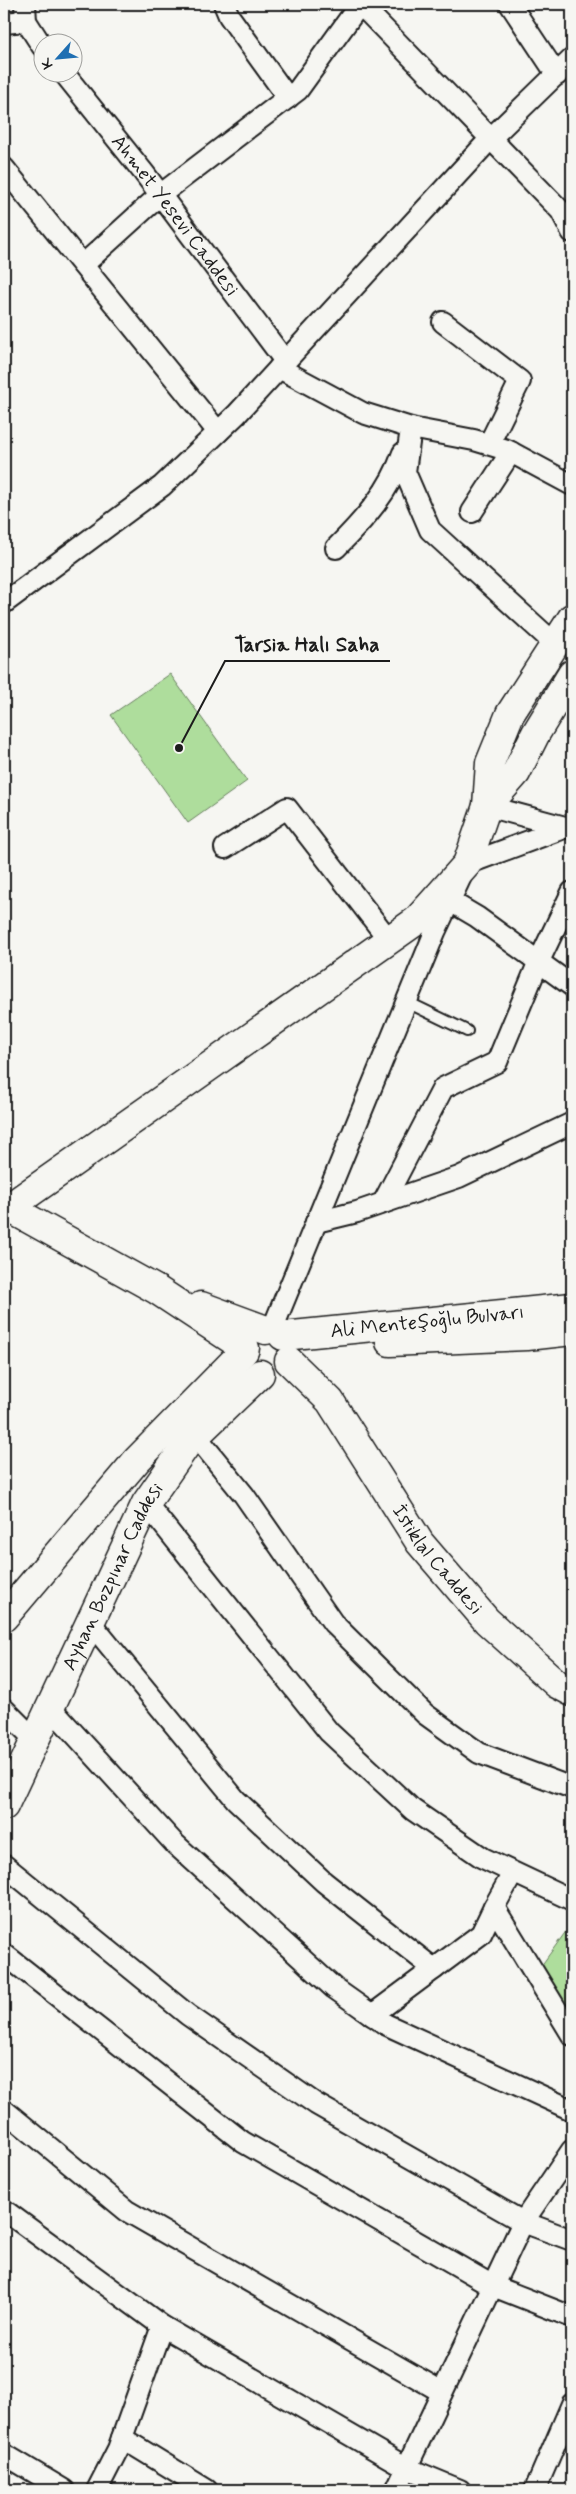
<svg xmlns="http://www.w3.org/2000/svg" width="576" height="2494" viewBox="0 0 576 2494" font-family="Mynerve,sans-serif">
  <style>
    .green { fill: #aedd9c; stroke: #657c5c }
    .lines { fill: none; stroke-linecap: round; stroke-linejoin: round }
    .lane-casing { stroke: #1c1c1c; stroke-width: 14 }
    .street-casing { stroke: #1c1c1c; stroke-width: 24 }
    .secondary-casing { stroke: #1c1c1c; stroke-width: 31 }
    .lane { stroke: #f6f6f2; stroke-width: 10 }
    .street { stroke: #f6f6f2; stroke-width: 20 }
    .secondary { stroke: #f6f6f2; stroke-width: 28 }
    .labels { text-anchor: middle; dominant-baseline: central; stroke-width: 5; stroke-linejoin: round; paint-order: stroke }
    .street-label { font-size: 20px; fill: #1c1c1c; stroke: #f6f6f2 }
    .leader { fill: none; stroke: #1c1c1c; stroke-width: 2 }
    .callout-dot { fill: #1c1c1c; stroke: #f6f6f2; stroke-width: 2 }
    .callout-label { font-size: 21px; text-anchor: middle; font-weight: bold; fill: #1c1c1c; stroke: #f6f6f2; stroke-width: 5; stroke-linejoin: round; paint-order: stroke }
  </style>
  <rect width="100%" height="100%" fill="#f6f6f2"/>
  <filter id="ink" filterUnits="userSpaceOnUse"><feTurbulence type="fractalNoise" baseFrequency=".02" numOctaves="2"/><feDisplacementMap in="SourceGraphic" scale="10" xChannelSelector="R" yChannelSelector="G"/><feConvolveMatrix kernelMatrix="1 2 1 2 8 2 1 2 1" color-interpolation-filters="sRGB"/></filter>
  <g filter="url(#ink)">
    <path class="green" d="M170 674 247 781 188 823 111 715Z
      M572 1923V2020L541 1966Z"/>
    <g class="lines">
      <defs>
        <path id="lane" d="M407 1002 467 1031"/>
        <g id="street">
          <path d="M25 4 26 21 42 46"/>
          <path d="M224 4 229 16 288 98"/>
          <path d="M360 4 561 211 572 232"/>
          <path d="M510 4 557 75"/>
          <path d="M4 23 26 21"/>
          <path id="s1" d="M63 72 144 173 285 361"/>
          <path d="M4 168 218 432"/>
          <path d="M83 265 160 195 298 90 360 4"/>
          <path d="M443 322 520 381 489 444"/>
          <path d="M279 368 363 413 411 428 474 440 507 450 572 485"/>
          <path d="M411 428 405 472 430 530 555 644"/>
          <path d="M472 512 511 452"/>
          <path d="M336 548C364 520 390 491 403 453"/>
          <path d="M4 603 162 486 237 414 491 138 572 59"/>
          <path d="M487 806 565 827"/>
          <path d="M225 848 287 808 389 940"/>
          <path d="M450 901 477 917 572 986"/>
          <path d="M383 1203 443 1088 497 1062 539 961 572 892"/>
          <path d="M316 1222 357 1212 459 1177 572 1123"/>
          <path d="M272 1330 435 932 467 864 572 825"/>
          <path d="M196 1436 244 1495 333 1623 425 1714 479 1753 572 1788"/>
          <path d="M146 1503 329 1732 413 1810 483 1858 572 1900"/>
          <path d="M90 1622 236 1800 324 1882 434 1969"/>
          <path d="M50 1707 175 1844 334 1988 385 2024 572 2110"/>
          <path d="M4 1709 35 1740"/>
          <path d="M4 1865 188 2015 316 2104 523 2222 572 2240"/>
          <path d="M513 1873 494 1907 572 2035"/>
          <path d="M4 1954 243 2142 493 2286 572 2317"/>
          <path d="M372 2015 481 1934 494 1907"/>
          <path d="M4 2110 127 2211 442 2392"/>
          <path d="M4 2210 162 2326 407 2468 460 2490"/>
          <path d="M122 2438 207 2490"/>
          <path d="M4 2454 64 2490"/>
          <path d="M97 2490 118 2449 162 2326"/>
          <path d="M396 2490 523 2222 572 2150"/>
          <path d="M535 2490 572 2404"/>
        </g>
        <g id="secondary">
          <path d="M487 806 490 763 510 714 572 618"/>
          <path d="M9 1208 157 1290 245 1348"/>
          <path d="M4 1211 416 921 467 864 487 806 516 773 536 733 572 674"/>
          <path d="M201 1306 266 1330"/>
          <path id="s2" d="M283 1336 572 1307"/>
          <path d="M390 1342 527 1336 572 1331"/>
          <path id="s3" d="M289 1361 330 1401 420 1543 487 1621 557 1684 572 1692"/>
          <path d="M4 1617 137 1460 244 1351"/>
          <path id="s4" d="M4 1806 146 1503 187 1444 260 1374"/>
        </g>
      </defs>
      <use href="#lane" class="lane-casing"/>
      <use href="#street" class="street-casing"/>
      <use href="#secondary" class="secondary-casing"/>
      <use href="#lane" class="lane"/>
      <use href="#street" class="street"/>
      <use href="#secondary" class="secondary"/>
    </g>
  </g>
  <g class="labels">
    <g class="street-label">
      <text stroke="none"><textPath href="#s1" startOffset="182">Ahmet Yesevi Caddesi</textPath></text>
      <text stroke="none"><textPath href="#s2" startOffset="145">Ali Menteşoğlu Bulvarı</textPath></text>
      <text stroke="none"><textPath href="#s3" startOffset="249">İstiklal Caddesi</textPath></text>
      <text stroke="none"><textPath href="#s4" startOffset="254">Ayhan Bozpınar Caddesi</textPath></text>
    </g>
  </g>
  <path class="leader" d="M179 748L225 661H390"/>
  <circle class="callout-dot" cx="179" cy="748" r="5"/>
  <g class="callout-label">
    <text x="307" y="651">Tarsia Halı Saha</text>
  </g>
  <rect width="576" height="2494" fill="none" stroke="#f6f6f2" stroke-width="20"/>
  <rect x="10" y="10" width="556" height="2474" fill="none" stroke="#1c1c1c" stroke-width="2" filter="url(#ink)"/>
  <g transform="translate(58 58) rotate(243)"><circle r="24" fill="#f6f6f2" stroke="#9f9f9c"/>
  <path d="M0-4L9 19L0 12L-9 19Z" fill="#1f6fb2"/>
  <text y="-8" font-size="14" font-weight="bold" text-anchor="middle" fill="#1c1c1c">K</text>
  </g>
</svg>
